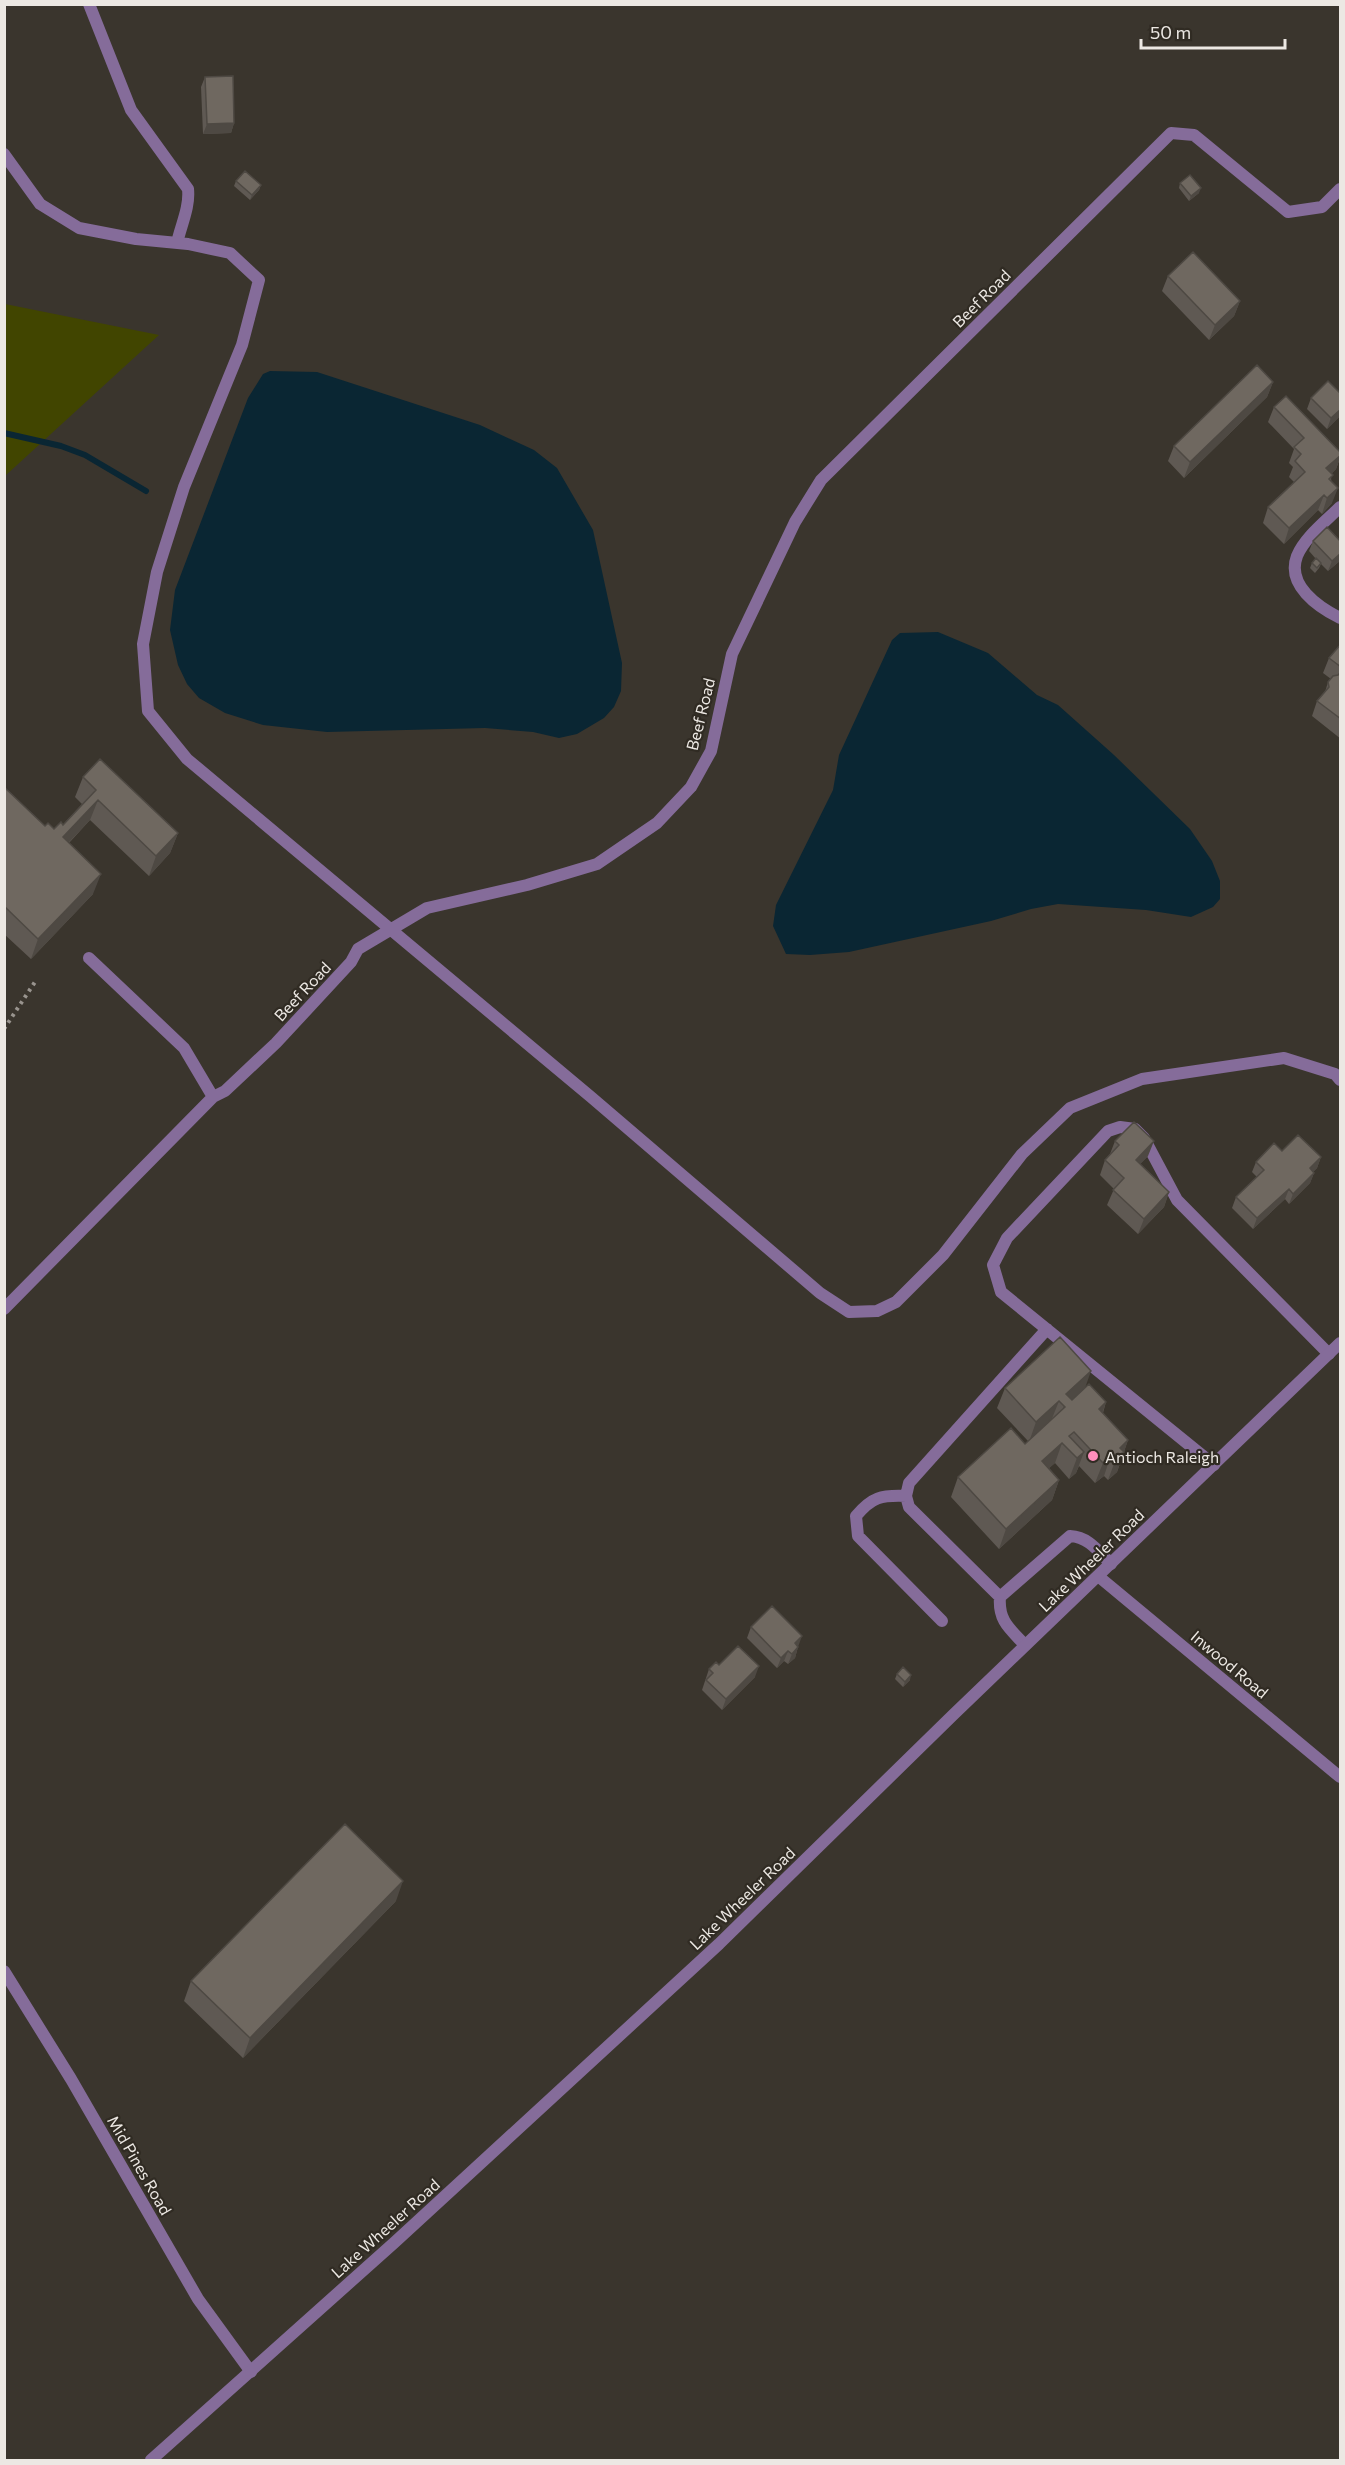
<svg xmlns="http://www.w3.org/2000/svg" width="1345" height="2465" viewBox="0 0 1345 2465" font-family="Commissioner,sans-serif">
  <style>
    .green { fill: #414500 }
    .water { fill: #0a2633 }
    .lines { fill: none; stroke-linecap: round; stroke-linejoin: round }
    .stream { stroke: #0a2633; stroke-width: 6 }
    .path { stroke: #99948e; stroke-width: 4; stroke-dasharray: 3 4.5; stroke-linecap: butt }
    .service { stroke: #856c9a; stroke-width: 12 }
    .minor { stroke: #856c9a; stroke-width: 12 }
    .tertiary { stroke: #856c9a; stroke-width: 12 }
    .wall { fill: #5f5953 }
    .shaded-wall { fill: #4e4943 }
    .building { fill: #6f6860; stroke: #4e4943; stroke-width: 1.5 }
    .poi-dot { fill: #fe8ebc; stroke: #302b23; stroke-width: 2 }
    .labels { text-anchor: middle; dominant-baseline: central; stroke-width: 4.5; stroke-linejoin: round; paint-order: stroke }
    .street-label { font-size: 16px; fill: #ece8e3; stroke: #302b23 }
    .poi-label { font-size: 16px; fill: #ece8e3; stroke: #302b23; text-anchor: start }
  </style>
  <rect width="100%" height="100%" fill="#3a352d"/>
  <path class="green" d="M5 304 159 335 5 476 4 304Z"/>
  <path class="water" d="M270 371 317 372 480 425 534 450 557 468 593 530 622 663 621 691 614 707 604 718 577 734 559 738 533 732 485 728 327 732 263 725 225 713 199 698 187 684 178 665 170 630 175 590 248 398 263 374Z
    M938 632 988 653 1037 695 1058 705 1114 755 1190 829 1212 861 1220 881V899L1213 907 1191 917 1146 910 1058 904 1031 909 991 921 849 952 810 955 786 954 773 926 776 905 833 790 839 755 892 640 900 633Z"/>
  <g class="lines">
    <path class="stream" d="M4 433 61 446 85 455 146 491"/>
    <path class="path" d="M4 1029 35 982"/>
    <path class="service" d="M89 4 131 110 188 189C190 207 181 225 177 243
      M4 154 40 204 79 228 136 239 188 244 230 253 259 280 242 345 184 487 157 572 143 644 148 711 187 759 591 1097 820 1293 849 1312 877 1311 896 1302 943 1255 1022 1154 1070 1108 1142 1079 1284 1058 1335 1074 1340 1080
      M1340 507C1326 521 1305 537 1297 556 1286 585 1318 607 1340 618
      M89 958 184 1048 213 1097
      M4 1309 213 1097 225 1091 276 1043 351 962 358 949 427 908 527 885 597 864 657 823 691 787 711 751 732 654 795 522 821 480 1171 133 1194 135 1288 212 1322 207 1340 189
      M1214 1465 1001 1292 993 1265 1007 1238 1108 1131 1120 1127 1135 1129 1144 1138 1177 1200 1329 1354
      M906 1496C881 1495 872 1497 856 1516L858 1536 942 1621
      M1000 1597 909 1507 906 1496 909 1483 1047 1329
      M1025 1645C1010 1629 998 1621 1000 1597L1070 1536C1089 1537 1098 1551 1111 1564"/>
    <path class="minor" d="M1098 1576 1340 1777
      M4 1971 71 2079 198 2299 251 2372"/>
    <path class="tertiary" d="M151 2460 395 2242 719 1944 953 1715 1340 1343"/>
  </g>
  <path class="wall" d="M205 77 234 123 231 133 203 134 201 87Z
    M236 181 261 185 259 190 250 200 234 186Z
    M1180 183 1199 193 1189 201 1179 188Z
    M1168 276 1240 301 1234 316 1209 340 1162 291Z
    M1273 382 1267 397 1184 478 1168 461 1174 446Z
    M1341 394V415L1327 429 1307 409 1311 398Z
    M1274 407 1341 453V456L1336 469 1331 474 1332 503 1322 514 1318 510 1284 544 1263 523 1268 507 1294 482 1289 477 1293 467 1289 463 1294 449 1268 422Z
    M1313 541 1341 542V560L1328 571 1321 564 1319 568 1315 573 1310 568 1312 563 1316 559 1309 551Z
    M1341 644V739L1312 716 1317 701 1325 692 1328 682 1331 679 1323 673 1329 658Z
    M83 777 178 833 170 853 149 876 90 820 69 843 93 894 31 959 4 934V787L45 826 54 829 63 825 82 804 75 797Z
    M1115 1141 1148 1156 1140 1164 1169 1192 1164 1207 1138 1234 1107 1205 1114 1189 1100 1175 1105 1160 1110 1154Z
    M1282 1151 1321 1157 1317 1168 1313 1172 1314 1173 1310 1183 1289 1204 1285 1199 1253 1229 1232 1208 1236 1197 1257 1177 1252 1172 1256 1162Z
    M1085 1387 1106 1402 1103 1413 1128 1440 1117 1472 1108 1480 1104 1476 1095 1483 1079 1466 1076 1473 1069 1479 1055 1463 1049 1468 1059 1480 1052 1500 999 1549 951 1497 958 1477 1025 1444 1028 1441 997 1408 1005 1388Z
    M751 1627 798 1647 795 1658 788 1664 784 1661 777 1668 747 1638Z
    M719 1665 755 1677 722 1710 702 1690 709 1669Z
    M897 1674 910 1680 903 1687 895 1679Z
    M396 1901 243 2058 184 2001 191 1981Z"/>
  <path class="shaded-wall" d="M234 123 231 133 203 134 207 124Z
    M261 185 259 190 250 200 252 195Z
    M1201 188 1199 193 1189 201 1191 196Z
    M1240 301 1234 316 1209 340 1215 325Z
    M1273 382 1267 397 1184 478 1190 462Z
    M1341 409V415L1327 429 1331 418Z
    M1341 455 1336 469 1320 484 1326 468Z
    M1338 488 1332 503 1322 514 1327 498Z
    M1324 495 1318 510 1284 544 1289 528Z
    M1341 553V560L1328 571 1332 561Z
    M98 800 90 820 55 857 63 837Z
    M178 833 170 853 149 876 156 856Z
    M101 874 93 894 31 959 38 939Z
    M1154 1141 1148 1156 1130 1175 1136 1160Z
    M1321 1157 1317 1168 1306 1179 1310 1168Z
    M1314 1173 1310 1183 1289 1204 1293 1194Z
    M1289 1189 1285 1199 1253 1229 1257 1218Z
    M1169 1192 1164 1207 1138 1234 1144 1219Z
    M1091 1371 1084 1391 1063 1410 1066 1394Z
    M1059 1401 1051 1421 1029 1442 1036 1422Z
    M1106 1402 1099 1423V1409Z
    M1128 1440 1117 1472 1108 1480 1120 1448Z
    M1062 1443 1055 1463 1035 1481 1042 1461Z
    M1084 1452 1076 1473 1069 1479 1077 1458Z
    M1111 1455 1104 1476 1095 1483 1103 1463Z
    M1059 1480 1052 1500 999 1549 1006 1529Z
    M802 1636 798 1647 791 1654 795 1643Z
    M798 1647 795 1658 788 1664 792 1654Z
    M788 1651 784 1661 777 1668 781 1658Z
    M759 1666 755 1677 722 1710 726 1699Z
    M911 1675 910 1680 903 1687 905 1682Z
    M403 1881 396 1901 243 2058 250 2038Z"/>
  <path class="building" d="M233 76 234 123 207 124 205 77Z
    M245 171 261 185 252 195 236 181Z
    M1190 175 1201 188 1191 196 1180 183Z
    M1193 252 1240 301 1215 325 1168 276Z
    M1257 365 1273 382 1190 462 1174 446Z
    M1328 381 1341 394V409L1331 418 1311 398Z
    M1286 396 1341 453V455L1326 468 1333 475 1329 479 1338 488 1327 498 1324 495 1289 528 1268 507 1305 472 1295 461 1301 454 1294 447 1304 438 1274 407Z
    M1327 527 1341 542V553L1332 561 1313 541Z
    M1316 558 1321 563 1317 568 1312 563Z
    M1341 644V667L1329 658Z
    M1341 672V719L1317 701 1329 687 1328 682 1333 676 1338 675Z
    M100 759 178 833 156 856 98 800 63 837 101 874 38 939 4 906V787L45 826 48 823 54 829 61 822 63 825 96 790 83 777Z
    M1134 1122 1154 1141 1136 1160 1169 1192 1144 1219 1113 1190 1124 1178 1105 1160 1119 1145 1115 1141Z
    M1298 1135 1321 1157 1310 1168 1314 1173 1293 1194 1289 1189 1257 1218 1236 1197 1264 1170 1256 1162 1274 1143 1282 1151Z
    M1060 1337 1091 1371 1066 1394 1072 1400 1089 1384 1106 1402 1099 1409 1128 1440 1120 1448 1124 1452 1115 1460 1111 1455 1103 1463 1074 1432 1069 1436 1084 1452 1077 1458 1062 1443 1042 1461 1059 1480 1006 1529 958 1477 1011 1428 1025 1444 1065 1407 1059 1401 1036 1422 1005 1388Z
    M772 1606 802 1636 795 1643 798 1647 792 1654 788 1651 781 1658 751 1627Z
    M738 1646 759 1666 726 1699 706 1680 713 1673 709 1669 716 1662 719 1665Z
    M903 1667 911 1675 905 1682 897 1674Z
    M345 1824 403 1881 250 2038 191 1981Z"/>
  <circle class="poi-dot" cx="1093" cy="1456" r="6"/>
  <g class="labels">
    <g class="street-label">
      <text transform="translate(981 298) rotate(-45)">Beef Road</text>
      <text transform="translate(700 714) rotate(-76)">Beef Road</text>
      <text transform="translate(302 991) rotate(-47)">Beef Road</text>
      <text transform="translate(1091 1560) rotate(-44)">Lake Wheeler Road</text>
      <text transform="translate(1230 1664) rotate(40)">Inwood Road</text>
      <text transform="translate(742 1898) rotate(-44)">Lake Wheeler Road</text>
      <text transform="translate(140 2165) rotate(60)">Mid Pines Road</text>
      <text transform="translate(385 2228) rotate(-42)">Lake Wheeler Road</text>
    </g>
    <g class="poi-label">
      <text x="1105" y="1456">Antioch Raleigh</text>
    </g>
  </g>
  <rect width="1345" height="2465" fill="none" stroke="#ece8e3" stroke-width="12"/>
  <path d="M1141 39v9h144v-9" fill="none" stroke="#ece8e3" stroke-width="3"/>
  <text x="1150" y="39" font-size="18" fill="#ece8e3" stroke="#302b23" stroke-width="4.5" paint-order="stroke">50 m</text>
</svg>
